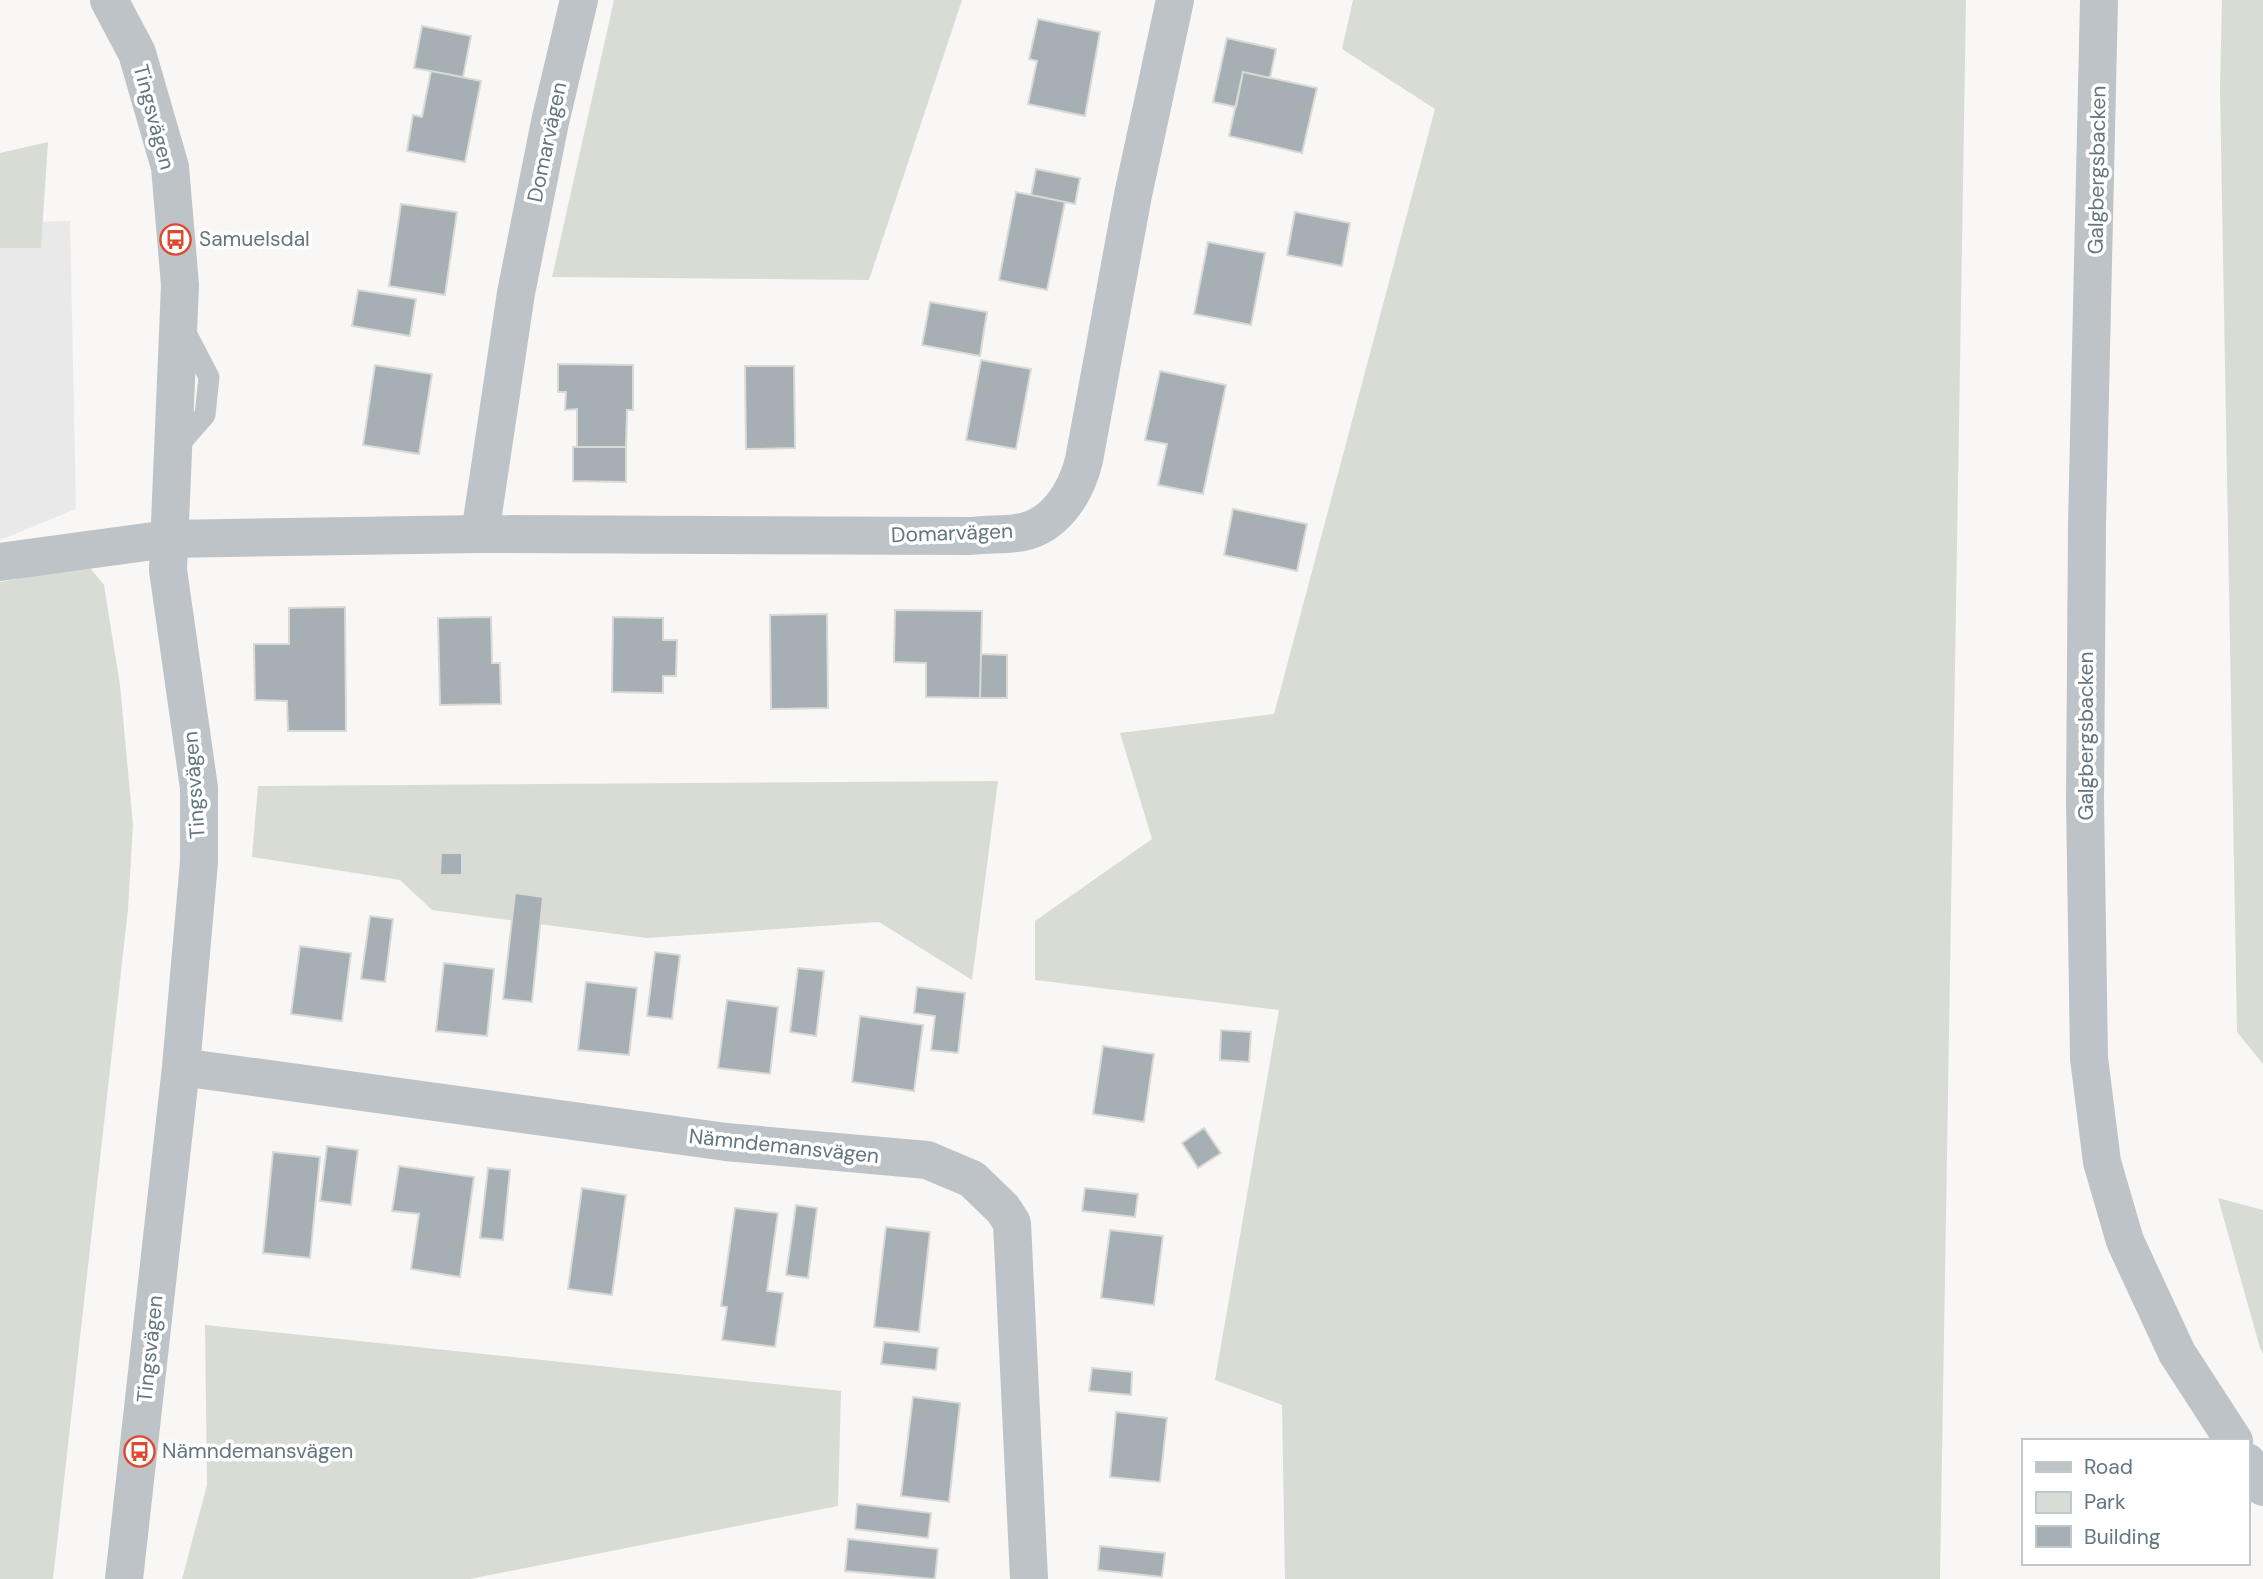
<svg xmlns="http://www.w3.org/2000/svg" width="2263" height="1579" viewBox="0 0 2263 1579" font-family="'DM Sans',sans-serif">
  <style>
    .built { fill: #e8e9e8 }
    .green { fill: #d8dcd4 }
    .building { fill: #a5afb4; stroke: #d9d9d7; stroke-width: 2 }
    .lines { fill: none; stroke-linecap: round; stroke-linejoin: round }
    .service { stroke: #bec3c7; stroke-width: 21 }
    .minor { stroke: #bec3c7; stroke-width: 38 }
    .tertiary { stroke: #bec3c7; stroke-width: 38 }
    .labels { text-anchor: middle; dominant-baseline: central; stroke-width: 7; stroke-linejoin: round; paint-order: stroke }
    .street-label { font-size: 21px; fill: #63757f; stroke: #fff }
    .poi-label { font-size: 21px; fill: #63757f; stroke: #fff; text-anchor: start }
  </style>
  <rect width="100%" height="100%" fill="#f8f7f5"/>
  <path class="built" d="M70 221 76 509 0 540V223Z"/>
  <path class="green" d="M614 0H962L869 280 552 277Z
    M1353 0H1966L1940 1579H1285L1282 1405 1215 1380 1279 1010 1035 980V921L1152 839 1120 733 1274 714 1435 109 1342 49Z
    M2222 0H2263V1064L2237 1032 2220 89Z
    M48 142 41 248H0V153Z
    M80 567 91 569 104 585 120 685 133 825 128 909 53 1579H0V582Z
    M998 781 972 980 879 922 647 938 432 910 400 880 252 857 258 786Z
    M2218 1198 2263 1210V1354L2260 1348Z
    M205 1325 841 1391 838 1506 470 1579H182L207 1485Z"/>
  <path class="building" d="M1038 19 1100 32 1085 116 1028 104 1037 61 1029 59Z
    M422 26 471 36 463 77 414 68Z
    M1227 38 1276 49 1270 78 1243 72 1236 107 1213 102Z
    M431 71 481 81 465 162 407 151 413 115 422 117Z
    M1243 72 1317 88 1302 153 1229 136Z
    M1036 169 1080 178 1075 204 1031 195Z
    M1016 192 1065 202 1047 290 999 280Z
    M401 204 457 212 445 295 389 286Z
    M1295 212 1350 223 1342 266 1287 255Z
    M1208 242 1265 253 1251 325 1194 314Z
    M358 290 416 299 410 336 352 326Z
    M930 302 987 312 980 356 922 345Z
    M981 360 1031 369 1016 449 966 440Z
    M558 364 633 365V410H627L626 447H577V409L565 410 566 392H558Z
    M375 365 432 374 419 454 363 445Z
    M745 366H794L795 448 746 449Z
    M1160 371 1226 385 1203 494 1158 485 1167 444 1145 440Z
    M573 447H626V482L573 481Z
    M1233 509 1307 524 1297 571 1224 555Z
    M345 607 346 731H288L287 701 255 700 254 644H289V608Z
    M895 610 982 611 980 698 926 697V663L894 662Z
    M827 614 828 708 771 709 770 615Z
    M491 617 492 663H500L501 704 440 705 438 618Z
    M613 617 663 618V640H677L676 676H663V693L612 692Z
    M981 654 1007 655V698H980Z
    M441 853H462V875H440Z
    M515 893 543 897 532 1002 503 999Z
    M370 916 393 919 385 982 361 979Z
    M300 946 351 953 342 1021 291 1014Z
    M655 952 680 955 672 1019 647 1016Z
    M444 963 494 969 487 1036 436 1031Z
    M798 968 824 971 816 1036 790 1032Z
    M586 982 637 988 629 1055 578 1050Z
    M917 987 965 993 958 1053 931 1050 935 1016 914 1013Z
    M727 1000 778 1007 770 1074 718 1068Z
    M860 1016 923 1025 914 1091 852 1082Z
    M1221 1030 1251 1032 1249 1062 1220 1060Z
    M1103 1046 1154 1054 1144 1122 1093 1114Z
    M1204 1128 1221 1153 1198 1168 1182 1143Z
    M327 1146 358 1150 351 1205 320 1201Z
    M273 1152 320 1157 310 1258 263 1253Z
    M399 1166 474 1177 460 1277 411 1269 419 1214 392 1211Z
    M488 1168 510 1170 503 1240 480 1238Z
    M582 1188 626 1195 612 1295 568 1289Z
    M1085 1188 1138 1194 1135 1217 1082 1211Z
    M796 1205 817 1208 808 1278 786 1275Z
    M735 1208 778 1213 767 1291 783 1293 775 1347 722 1340 727 1307 721 1306Z
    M886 1227 930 1232 919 1332 874 1327Z
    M1110 1230 1163 1236 1154 1305 1101 1298Z
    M884 1342 938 1348 936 1370 881 1364Z
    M1092 1368 1132 1372 1131 1395 1089 1391Z
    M913 1397 960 1403 949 1502 901 1496Z
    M1116 1412 1167 1418 1160 1482 1110 1477Z
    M857 1504 931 1513 928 1538 855 1529Z
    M848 1539 938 1549 935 1579 845 1571Z
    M1100 1546 1165 1553 1162 1577 1098 1570Z"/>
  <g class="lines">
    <path class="service" d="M176 448 205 415 209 377 184 329"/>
    <path class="minor" d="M109 0 137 53 170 167 180 285 168 570 199 788V862L181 1067 124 1579
      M480 534 516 293 550 122 579 0
      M0 562 168 539 480 534 971 536C986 534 1001 535 1016 533 1054 529 1076 493 1084 460L1133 195 1175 0
      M181 1067 726 1142 927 1160 972 1179 1003 1209 1012 1223 1029 1579"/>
    <path class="tertiary" d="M2099 0 2087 525 2085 800 2089 1058 2102 1162 2125 1241 2177 1353 2234 1441
      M2247 1462 2263 1487"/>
  </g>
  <defs>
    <symbol id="bus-ring" viewBox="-11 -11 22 22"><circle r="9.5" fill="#fff" stroke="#de482e" stroke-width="1.5"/><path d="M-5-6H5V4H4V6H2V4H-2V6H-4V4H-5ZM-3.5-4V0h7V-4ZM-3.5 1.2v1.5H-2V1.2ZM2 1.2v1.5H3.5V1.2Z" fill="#de482e"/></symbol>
  </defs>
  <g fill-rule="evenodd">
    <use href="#bus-ring" x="158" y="222" width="35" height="35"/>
    <use href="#bus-ring" x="122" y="1434" width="35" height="35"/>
  </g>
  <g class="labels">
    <g class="street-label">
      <text transform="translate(154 117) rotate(75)">Tingsvägen</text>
      <text transform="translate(547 142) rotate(-78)">Domarvägen</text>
      <text transform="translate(2097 170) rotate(-89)">Galgbergsbacken</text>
      <text transform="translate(952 533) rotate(-2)">Domarvägen</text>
      <text transform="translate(2086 736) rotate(-90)">Galgbergsbacken</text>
      <text transform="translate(194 785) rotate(-94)">Tingsvägen</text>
      <text transform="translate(784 1146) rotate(6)">Nämndemansvägen</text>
      <text transform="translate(150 1349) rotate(-84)">Tingsvägen</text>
    </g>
    <g class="poi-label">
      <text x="199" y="239">Samuelsdal</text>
      <text x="162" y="1451">Nämndemansvägen</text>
    </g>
  </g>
  <rect x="2022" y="1439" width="228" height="126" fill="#ffffff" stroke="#c1c8cc" stroke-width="2"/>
  <rect x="2036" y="1462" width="35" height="10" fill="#bec3c7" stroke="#c1c8cc" stroke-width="2"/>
  <text x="2084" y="1474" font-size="21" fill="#63757f">Road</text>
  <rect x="2036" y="1492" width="35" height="21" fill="#d8dcd4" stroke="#c1c8cc" stroke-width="2"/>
  <text x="2084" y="1509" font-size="21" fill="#63757f">Park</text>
  <rect x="2036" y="1526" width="35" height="21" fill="#a5afb4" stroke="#c1c8cc" stroke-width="2"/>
  <text x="2084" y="1544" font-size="21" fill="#63757f">Building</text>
</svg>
